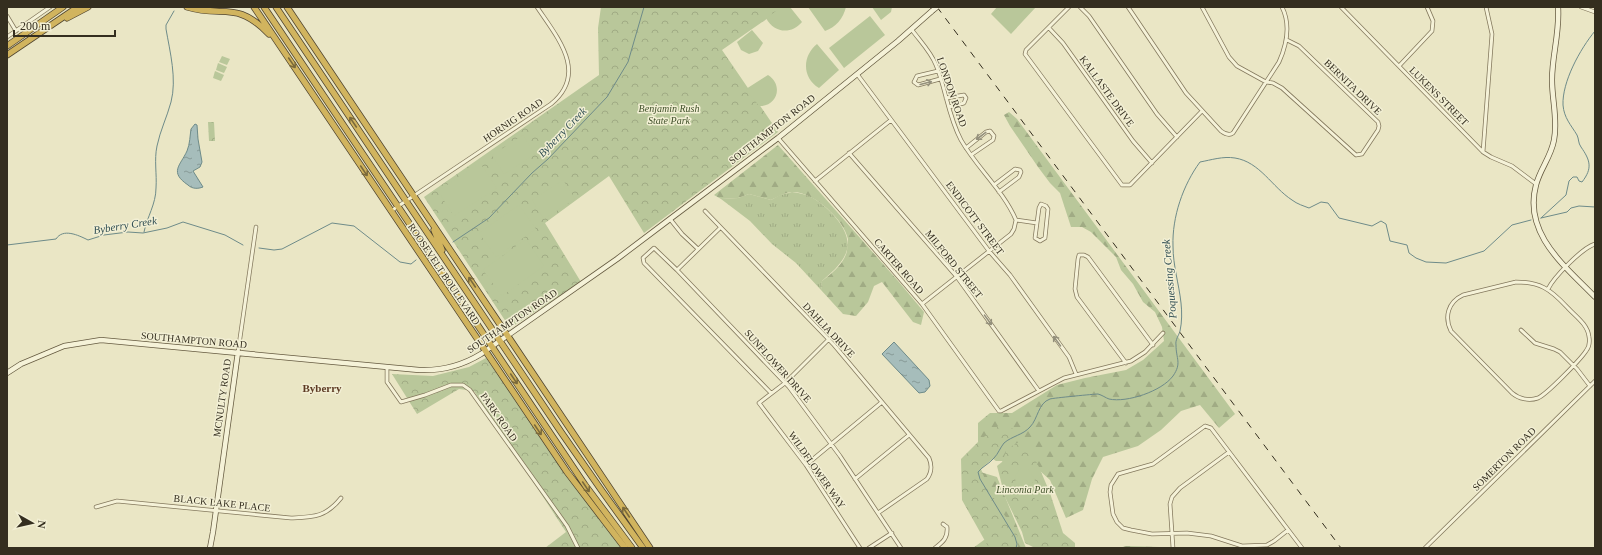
<svg xmlns="http://www.w3.org/2000/svg" width="1602" height="555" viewBox="0 0 1602 555" font-family="Georgia,serif">
  <style>
    .grass { fill: url(#grass-tufts) }
    .forest { fill: url(#forest-firs) }
    .park { fill: url(#park-crowns) }
    .garden { fill: #b9c79a }
    .water { fill: url(#water-ripples); stroke: #6e8b89 }
    .lines { fill: none; stroke-linecap: round; stroke-linejoin: round }
    .stream { stroke: #6e8b89; stroke-width: 1 }
    .street-casing { stroke: #83785d; stroke-width: 4.5 }
    .secondary-casing { stroke: #655a40; stroke-width: 6 }
    .highway-casing { stroke: #514631; stroke-width: 7 }
    .street { stroke: #f5f2d8; stroke-width: 3 }
    .secondary { stroke: #f5f2d8; stroke-width: 4.5 }
    .highway { stroke: #d1b45e; stroke-width: 5.5 }
    .rail { stroke: #342e1f; stroke-width: 1; stroke-dasharray: 7 7; stroke-linecap: butt }
    .secondary-bridge-casing { stroke: #655a40; stroke-width: 6; stroke-linecap: butt }
    .secondary-bridge { stroke: #f5f2d8; stroke-width: 4.5 }
    .oneway { stroke: #7b6a3b }
    .oneway2 { stroke: #94907c }
    .labels { text-anchor: middle; dominant-baseline: central; stroke-width: 3; stroke-linejoin: round; paint-order: stroke }
    .street-label { font-size: 10px; fill: #342e1f; stroke: #f2efd4 }
    .park-label { font-size: 10px; font-style: italic; fill: #3e4f28; stroke: #f2efd4 }
    .water-label { font-size: 11px; font-style: italic; fill: #304e53; stroke: #f2efd4 }
    .neighbourhood-label { font-size: 11px; font-weight: bold; fill: #5d3a23; stroke: #f2efd4 }
  </style>
  <defs>
    <pattern id="grass-tufts" width="24" height="20" patternUnits="userSpaceOnUse"><rect width="24" height="20" fill="#b9c79a"/><path d="M3 7l-1-3M5 7V3M7 7l1-3M15 17l-1-3M17 17v-4M19 17l1-3" fill="none" stroke="#a0ab84"/></pattern>
    <pattern id="forest-firs" width="22" height="20" patternUnits="userSpaceOnUse"><rect width="22" height="20" fill="#b9c79a"/><path d="M5 1l3.5 6h-7zM16 11l3.5 6h-7z" fill="#a0ab84"/></pattern>
    <pattern id="park-crowns" width="20" height="18" patternUnits="userSpaceOnUse"><rect width="20" height="18" fill="#b9c79a"/><path d="M2 6a3 3 0 1 1 6 0M12 15a3 3 0 1 1 6 0" fill="none" stroke="#a0ab84"/></pattern>
    <pattern id="water-ripples" width="26" height="14" patternUnits="userSpaceOnUse"><rect width="26" height="14" fill="#a6bdbb"/><path d="M2 4q2-2 4 0t4 0M15 11q2-2 4 0t4 0" fill="none" stroke="#889a97"/></pattern>
  </defs>
  <rect width="100%" height="100%" fill="#eae6c5"/>
  <path class="grass" d="M792 192C800 193 809 195 816 200 831 210 854 233 846 253 841 265 831 273 822 281L821 290 796 263 772 244 750 221 721 199 738 198 749 194 771 200 780 195Z"/>
  <path class="forest" d="M1009 112 1017 119 1235 414 1219 428 1200 405 1181 411 1161 430 1138 446 1103 457 1092 479 1083 510 1066 518 1050 480 1029 461H996L978 449V423L990 413H1012L1057 385 1085 378 1126 370 1143 360 1164 341 1162 327 1155 312 1143 302 1133 284 1121 270 1116 257 1091 232 1082 227H1071L1060 193 1050 183 1038 167 1010 126 1004 115Z
    M778 145 899 282 924 312 921 325 913 322 882 282 874 286 868 302 856 316 843 314 821 290 822 281C831 274 844 264 847 251 847 248 848 242 848 239 844 219 812 190 791 192 784 193 777 197 771 200L749 194 738 198 721 199 714 195Z
    M967 468 997 477 1026 548H973L988 537Z
    M1126 546 1160 547V548H1119Z"/>
  <path class="park" d="M601 7H784L722 50 778 132 644 233 609 176 545 223 581 282 510 328 424 197 599 75 598 28Z
    M208 122H214L215 141H209Z
    M486 358 622 548H545L566 532 474 391 459 389 417 414 392 374 433 376 469 367Z
    M1006 420 1019 437C1012 440 1009 446 1004 450 996 457 988 462 981 469 989 491 1001 514 1017 530L1018 548H989L962 500 961 459 980 440Z
    M1019 442 1030 451 1039 467 1050 493 1063 533 1075 543V548H1035L1025 543 1022 532 1005 497 997 466 1002 462 1007 449Z"/>
  <path class="garden" d="M782 7H790L802 22C791 35 774 33 766 18Z
    M808 7H846C843 19 836 27 825 31Z
    M872 7H892L891 12 881 20Z
    M997 7H1036L1011 34 991 14Z
    M870 16 885 35 844 68 829 48Z
    M752 30 763 43 758 51 749 54 741 50 737 42Z
    M817 44 839 70 819 88C802 78 802 56 817 44Z
    M222 56 230 59 227 65 219 62Z
    M218 63 227 67 224 73 216 70Z
    M215 71 224 75 221 81 213 78Z
    M768 75C784 85 777 107 759 106L746 89Z
    M523 135 535 154 504 174 492 155Z
    M480 163 497 188 454 216 438 191Z
    M563 180 575 199 544 219 532 200Z
    M519 205 536 229 496 257 479 233Z
    M526 239 544 266 502 296 483 270Z
    M1022 468H1028L1035 480 1034 482 1020 489C1013 482 1014 474 1022 468Z
    M1042 483 1048 494 1036 501 1030 489Z"/>
  <path class="water" d="M195 124 197 125 198 139 202 162 200 167 193 171 203 187C198 189 192 189 188 185 169 172 180 166 187 151 190 144 190 135 191 129Z
    M894 342 929 380 930 386 925 392 919 393 882 354Z"/>
  <g class="lines">
    <path class="stream" d="M1541 218 1566 195 1569 181 1573 177H1577L1579 181 1582 182C1593 168 1590 160 1581 147 1578 143 1579 139 1577 135 1571 125 1564 118 1563 105 1562 82 1580 49 1595 31
      M1541 218 1567 212 1571 208 1579 206 1595 207
      M144 232C147 217 156 204 156 188 157 174 154 160 157 146 160 131 167 117 171 102 177 79 170 52 166 29V25L174 11
      M453 242 489 218 532 173 548 159 607 97 628 62 644 7
      M7 245 56 239C63 228 78 235 88 240L104 235 128 232 143 233 167 228 183 222 225 235 243 245
      M259 248 274 250 282 249 332 223 354 226 400 262 411 264 416 260
      M1016 548 1017 544 1015 537 980 479 978 472C983 466 989 464 994 458 998 454 1000 448 1004 443 1012 436 1023 435 1030 427 1038 419 1038 403 1050 399 1053 398 1095 394 1098 394 1102 395 1106 398 1109 399 1127 403 1162 391 1173 376 1182 363 1176 359 1176 345 1175 340 1179 335 1180 331 1182 322 1182 312 1181 303 1179 284 1173 266 1173 246 1172 217 1183 185 1200 162 1211 160 1223 156 1235 158 1260 162 1272 187 1292 200 1297 204 1304 206 1309 208L1321 202 1328 203 1339 218 1372 226 1381 221 1386 224 1390 241 1407 245 1409 253 1416 258 1426 262 1446 263 1484 251 1512 225 1531 220"/>
    <defs>
      <path id="street" d="M1069 7 1026 50 1025 54 1122 185H1130L1202 111
        M1080 7 1089 16 1157 114 1177 137
        M1128 7 1186 93 1221 131C1225 134 1229 136 1233 133L1279 62C1287 44 1291 25 1282 7
        M1202 7 1229 57 1237 66 1266 82 1273 83 1282 88 1356 155 1362 154 1378 130 1379 126 1378 122 1299 46 1287 40
        M1341 7 1483 152 1491 157 1512 166 1536 184
        M1581 7 1595 12
        M7 16 16 31
        M1049 28 1063 43 1133 141 1152 163
        M912 30C920 41 931 52 936 65 946 89 948 116 961 140 977 168 1003 190 1016 220
        M7 37 50 7
        M1399 66 1432 31 1433 21 1427 7
        M938 71 917 76 914 82 918 85 940 79
        M857 74 989 251 1010 275 1069 357 1076 374
        M946 98 964 95 966 98 964 103 949 107
        M778 138 922 304 999 411H1001L1064 378 1131 361 1145 352 1163 333
        M966 148 986 132 990 131 994 136 993 140 971 155
        M1483 152 1492 34 1486 7
        M849 153 957 277 1039 391
        M815 181 891 120
        M994 185 1015 169 1020 170 1021 172 1019 177 999 192
        M1041 204 1046 206 1048 209 1045 238 1040 241 1035 238 1039 208Z
        M391 211 551 104C589 73 557 37 537 7
        M705 211 834 345 929 458C932 465 932 472 927 479L878 513
        M670 219 682 234 698 249
        M1016 220 1037 223
        M677 270 720 228
        M1516 282C1540 282 1550 289 1566 306 1574 315 1588 324 1589 337 1590 342 1589 347 1586 351 1580 360 1547 394 1538 398 1529 401 1519 399 1512 393L1451 331C1444 317 1448 302 1463 295Z
        M1548 289C1554 277 1582 248 1595 244
        M922 304 1011 234 1014 229 1016 220
        M1521 330 1535 343 1554 349 1560 352 1577 369 1590 386
        M829 339 785 383 759 403 806 465 860 548
        M238 352 256 227
        M1126 363 1077 297 1075 289 1078 259 1079 255H1084L1088 257 1153 345
        M387 367V382L401 402 425 395 451 385H463L470 390 567 526 578 548
        M771 393 644 263 643 258 654 248 677 270 789 387 840 456 901 548
        M806 465 882 402
        M855 479 909 435
        M96 507 117 501 291 518C314 517 326 517 341 498
        M1288 530 1274 541 1267 545 1242 546 1211 536 1187 533 1152 534 1131 530 1123 528 1117 522 1113 514 1110 492 1111 485 1118 474 1153 464 1205 426 1211 428 1302 548
        M869 548 892 533
        M935 548C943 542 948 538 947 527L943 524
        M1173 548 1170 504 1172 497 1180 488 1229 452
        M1425 548 1595 381"/>
      <path id="secondary" d="M1558 7C1560 32 1552 55 1552 80 1552 100 1558 120 1554 140 1551 157 1540 169 1536 185 1523 234 1565 266 1595 297
        M7 373 21 364 64 346 101 340 419 370C441 371 463 365 481 354L617 259 670 219 778 138 898 41 932 11
        M210 548 213 532 238 352"/>
      <path id="highway" d="M187 7C224 18 236 0 269 34
        M254 7 567 472 625 548
        M264 7 585 485 632 548
        M276 7 561 432 602 491 643 548
        M287 7 650 548
        M67 18 88 7
        M7 46 63 7
        M7 55 78 7
        M434 230 442 250"/>
    </defs>
    <use href="#street" class="street-casing"/>
    <use href="#secondary" class="secondary-casing"/>
    <use href="#highway" class="highway-casing"/>
    <use href="#street" class="street"/>
    <use href="#secondary" class="secondary"/>
    <use href="#highway" class="highway"/>
    <path class="rail" d="M937 7 1341 548"/>
    <defs>
      <path id="secondary-bridge" d="M932 11 937 7"/>
    </defs>
    <use href="#secondary-bridge" class="secondary-bridge-casing"/>
    <use href="#secondary-bridge" class="secondary-bridge"/>
  </g>
  <defs><path id="oneway-shaft" d="M-6 0H5M1.5-3L5.5 0L1.5 3" fill="none" stroke-width="1.6" stroke-linecap="round" stroke-linejoin="round"/></defs>
  <g class="oneway">
    <use href="#oneway-shaft" transform="translate(292 63) rotate(56)"/>
    <use href="#oneway-shaft" transform="translate(353 122) rotate(-124)"/>
    <use href="#oneway-shaft" transform="translate(364 171) rotate(56)"/>
    <use href="#oneway-shaft" transform="translate(472 282) rotate(-124)"/>
    <use href="#oneway-shaft" transform="translate(514 379) rotate(56)"/>
    <use href="#oneway-shaft" transform="translate(538 430) rotate(56)"/>
    <use href="#oneway-shaft" transform="translate(586 487) rotate(56)"/>
    <use href="#oneway-shaft" transform="translate(626 512) rotate(-124)"/>
  </g>
  <g class="oneway2">
    <use href="#oneway-shaft" transform="translate(926 83) rotate(-14)"/>
    <use href="#oneway-shaft" transform="translate(981 136) rotate(143)"/>
    <use href="#oneway-shaft" transform="translate(988 320) rotate(54)"/>
    <use href="#oneway-shaft" transform="translate(1057 341) rotate(-126)"/>
  </g>
  <g class="labels">
    <g class="street-label">
      <text transform="translate(1353 87) rotate(44)">BERNITA DRIVE</text>
      <text transform="translate(1107 91) rotate(54)">KALLASTE DRIVE</text>
      <text transform="translate(952 92) rotate(71)">LONDON ROAD</text>
      <text transform="translate(1439 96) rotate(45)">LUKENS STREET</text>
      <text transform="translate(513 120) rotate(-34)">HORNIG ROAD</text>
      <text transform="translate(772 129) rotate(-38)">SOUTHAMPTON ROAD</text>
      <text transform="translate(975 218) rotate(53)">ENDICOTT STREET</text>
      <text transform="translate(954 264) rotate(51)">MILFORD STREET</text>
      <text transform="translate(899 266) rotate(49)">CARTER ROAD</text>
      <text transform="translate(444 274) rotate(56)">ROOSEVELT BOULEVARD</text>
      <text transform="translate(512 321) rotate(-34)">SOUTHAMPTON ROAD</text>
      <text transform="translate(829 330) rotate(47)">DAHLIA DRIVE</text>
      <text transform="translate(194 340) rotate(5)">SOUTHAMPTON ROAD</text>
      <text transform="translate(778 366) rotate(48)">SUNFLOWER DRIVE</text>
      <text transform="translate(222 398) rotate(-82)">MCNULTY ROAD</text>
      <text transform="translate(499 417) rotate(55)">PARK ROAD</text>
      <text transform="translate(1504 459) rotate(-45)">SOMERTON ROAD</text>
      <text transform="translate(817 470) rotate(55)">WILDFLOWER WAY</text>
      <text transform="translate(222 503) rotate(6)">BLACK LAKE PLACE</text>
    </g>
    <g class="park-label">
      <text x="669" y="108">Benjamin Rush<tspan x="669" dy="12">State Park</tspan></text>
      <text x="1025" y="489">Linconia Park</text>
    </g>
    <g class="water-label">
      <text transform="translate(562 132) rotate(-46)">Byberry Creek</text>
      <text transform="translate(125 225) rotate(-9)">Byberry Creek</text>
      <text transform="translate(1169 279) rotate(-95)">Poquessing Creek</text>
    </g>
    <g class="neighbourhood-label">
      <text x="322" y="388">Byberry</text>
    </g>
  </g>
  <rect width="1602" height="555" fill="none" stroke="#342e1f" stroke-width="16"/>
  <g transform="translate(32 523) rotate(98)" stroke="#f2efd4" stroke-width="3" paint-order="stroke">
  <path d="M0-3L7 15L0 10L-7 15Z" fill="#342e1f"/>
  <text y="-6" font-size="11" font-weight="bold" text-anchor="middle" fill="#342e1f">N</text>
  </g>
  <path d="M14 30v6h101v-6" fill="none" stroke="#342e1f" stroke-width="2"/>
  <text x="20" y="30" font-size="12" fill="#342e1f" stroke="#f2efd4" stroke-width="3" paint-order="stroke">200 m</text>
</svg>
